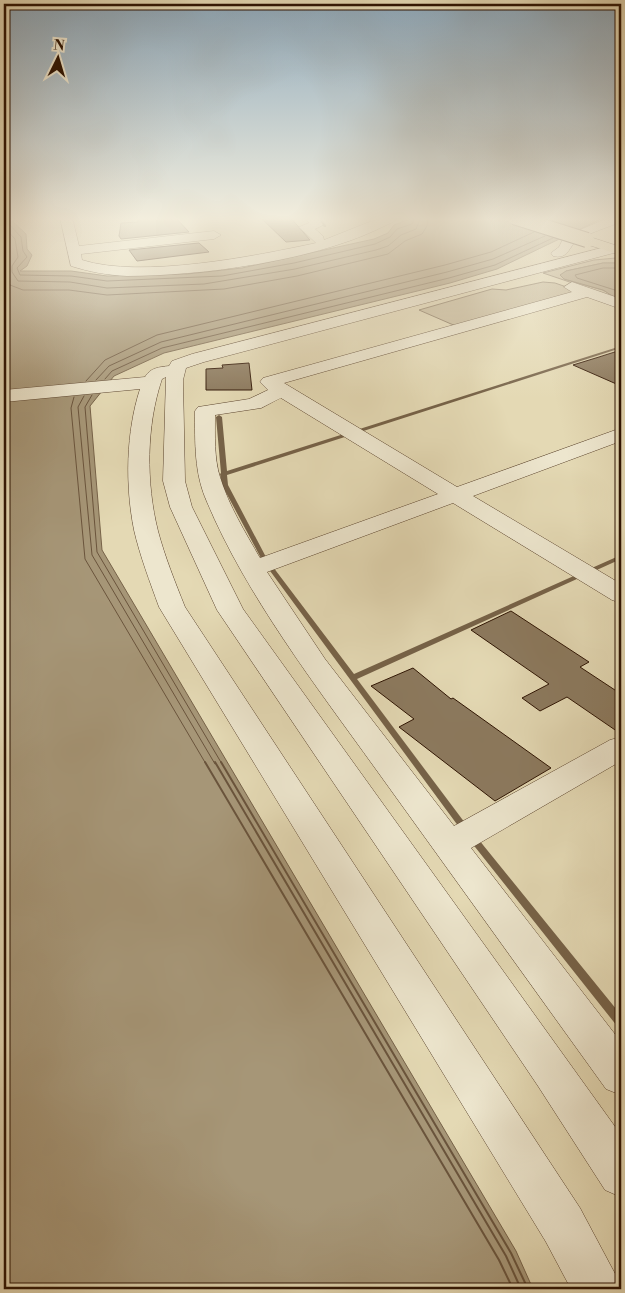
<svg xmlns="http://www.w3.org/2000/svg" width="625" height="1293" viewBox="0 0 625 1293" font-family="'Libre Bodoni',serif">
  <style>
    .green { fill: #c5b796; stroke: #79654c }
    .water { fill: #a69677; stroke: #766248 }
    .lines { fill: none; stroke-linecap: round; stroke-linejoin: round }
    .shore-far1 { stroke: #6a543c; stroke-width: 1 }
    .shore { stroke: #6a543c; stroke-width: 2 }
    .stream { fill: #766248; fill-rule: evenodd }
    .building { fill: #8c7a5f; stroke: #2d1302 }
    .minor-casing { stroke: #5b442e; stroke-width: 1 }
    .highway-casing { stroke: #2d1302; stroke-width: 1 }
    .minor { fill: #ede6ce; fill-rule: evenodd }
    .highway { fill: #e4d9b4; fill-rule: evenodd }
    .highway-bridge-casing { stroke: #2d1302; stroke-width: 16; stroke-linecap: butt }
    .highway-bridge { stroke: #e4d9b4; stroke-width: 14 }
  </style>
  <rect width="100%" height="100%" fill="#e4d9b4"/>
  <filter id="stains"><feTurbulence type="fractalNoise" baseFrequency=".004" numOctaves="4"/><feColorMatrix values="0 0 0 0 .2 0 0 0 0 .09 0 0 0 0 .02 0 0 0 .5 -.17"/></filter>
  <radialGradient id="worn" r=".72"><stop offset=".6" stop-color="#630" stop-opacity="0"/><stop offset="1" stop-color="#630" stop-opacity=".3"/></radialGradient>
  <path class="green" d="M616 258 621 259V263H603L566 271 564 279 603 290 617 298 621 296 620 299 543 273 594 260Z
    M543 282 555 283 578 291 458 327 419 310 492 289 506 290Z"/>
  <path class="water" d="M4 217H17L13 222 26 234 27 249 32 255 27 266 20 271H71L107 276 187 274 242 268 374 239 388 233 394 225 415 217H605L497 269 450 283 164 353 114 376 90 406 102 550 516 1251 533 1289H4Z
    M603 263H621V296C613 299 609 293 603 290L564 279 560 275 566 271Z"/>
  <g class="lines">
    <path class="shore-far1" d="M10 217 9 224 21 237 23 251 27 257 17 268 20 275 71 276 107 281 222 276 294 263 375 244 390 237 397 229 412 224 415 217
      M4 227 15 239 18 257 12 266V272L18 281 70 282 107 288 204 284 295 269 376 250 388 246 401 235 416 229 421 217
      M621 268H603L575 275 577 278 621 292
      M4 274 10 285 23 290H69L107 295 224 289 297 276 388 254 405 241 422 234 427 226 428 217
      M105 379 112 371 162 348 449 278 495 265 553 238
      M96 380 109 366 161 342 447 272 493 259 545 236
      M86 381 105 360 157 335 445 265 491 252 534 232
      M92 395 85 407 97 552 222 764
      M84 396 78 407 92 555 215 764
      M74 397 71 408 85 559 206 764"/>
    <path class="shore" d="M205 762 499 1260 513 1289
      M215 762 506 1256 521 1289
      M221 762 511 1253 528 1289"/>
    <path class="stream" d="M314 217H318L326 225V227H324Z
      M621 346V348L227 475 228 485 267 559 354 674 621 555V559L357 679 462 819 621 1015V1028L617 1026 456 823 262 560 222 485 220 474 221 473 216 417 219 415 222 417 227 471Z"/>
  </g>
  <path class="building" d="M138 217H175L189 232 121 239 119 236 121 223 138 222Z
    M260 217H290L310 240 286 242Z
    M199 243 209 252 137 261 129 250Z
    M621 350V386L573 365 599 357Z
    M249 363 252 390H206V369L223 368 222 365Z
    M511 611 589 662 580 667 621 694V734L567 697 540 711 522 698 549 684 471 630Z
    M413 668 451 699 453 698 551 768 495 801 399 727 414 719 371 686Z"/>
  <g class="lines">
    <defs>
      <path id="minor" d="M60 217H72L79 246 214 231 221 235 214 239 81 254 82 260C141 279 256 256 316 243L299 227 309 223 305 217H318L323 225 315 229 323 236 324 240 382 217H399C394 223 383 226 376 230 310 261 200 276 127 276 107 275 90 272 71 266Z
        M610 217H621V222C611 226 580 236 574 243 568 251 566 259 553 256L551 253 559 247 564 237Z
        M621 243V251L204 362 186 368 183 380 185 481 192 507 243 609 621 1135V1197L605 1190 538 1086 217 610 170 507 163 481 166 377 162 379C146 426 146 483 158 531 165 557 175 582 185 607L580 1208 621 1285V1289H571L546 1242 159 607C150 582 140 556 134 530 125 485 126 432 140 389L4 402V390L145 377C150 368 159 367 169 366L172 361 192 354Z
        M572 282 621 299V309L587 297 284 383 457 487 621 428V441L473 496 621 584V603L612 600 453 503 267 572 325 659 454 826 610 740 621 737V761L471 848 621 1042V1095L606 1089C529 982 452 875 375 768 316 686 246 595 207 502 194 473 195 443 195 411L198 407 249 399 268 390 260 382 263 378 572 292 564 287ZM281 398 438 494 260 558C245 532 229 506 220 477 214 458 215 436 215 415L261 408Z"/>
      <path id="highway" d="M587 236 621 247V255L582 243 580 240 582 237Z"/>
    </defs>
    <use href="#minor" class="minor-casing"/>
    <use href="#highway" class="highway-casing"/>
    <use href="#minor" class="minor"/>
    <use href="#highway" class="highway"/>
    <defs>
      <path id="highway-bridge" d="M514 217 587 240"/>
    </defs>
    <use href="#highway-bridge" class="highway-bridge-casing"/>
    <use href="#highway-bridge" class="highway-bridge"/>
  </g>
  <linearGradient id="sky" x2="0" y2="1"><stop stop-color="#8da8bb"/><stop offset="0.55" stop-color="#f3eedd"/><stop offset="1" stop-color="#f3eedd" stop-opacity="0"/></linearGradient>
  <rect width="625" height="398" fill="url(#sky)"/>
  <rect width="625" height="1293" fill="none" stroke="#e4d9b4" stroke-width="20"/>
  <rect x="5" y="5" width="615" height="1283" fill="none" stroke="#2d1302" stroke-width="2.5"/>
  <rect x="10" y="10" width="605" height="1273" fill="none" stroke="#2d1302"/>
  <g transform="translate(58 58) rotate(5)" stroke="#ede6ce" stroke-width="4" paint-order="stroke">
  <path d="M0-4L9 19L0 12L-9 19Z" fill="#2d1302"/>
  <text y="-8" font-size="14" font-weight="bold" text-anchor="middle" fill="#2d1302">N</text>
  </g>
  <rect width="100%" height="100%" filter="url(#stains)"/>
  <rect width="100%" height="100%" fill="url(#worn)"/>
</svg>
